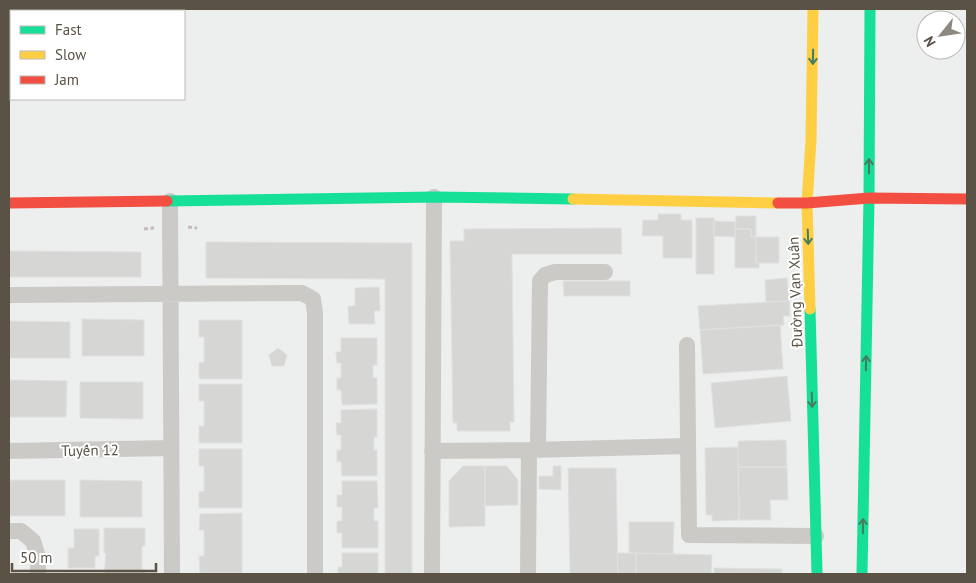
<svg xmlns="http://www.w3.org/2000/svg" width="976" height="583" viewBox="0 0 976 583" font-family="'PT Sans',sans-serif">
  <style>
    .building { fill: #d6d7d5; stroke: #e0e0df }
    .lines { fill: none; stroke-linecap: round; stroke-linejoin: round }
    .path { stroke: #c5babb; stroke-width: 3; stroke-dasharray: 4 2.5; stroke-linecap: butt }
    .street { stroke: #cccac7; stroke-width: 16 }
    .fast { stroke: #16e098; stroke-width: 11 }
    .slow { stroke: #ffcf43; stroke-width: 11 }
    .jam { stroke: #f24e42; stroke-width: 11 }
    .oneway { stroke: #457d5e }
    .labels { text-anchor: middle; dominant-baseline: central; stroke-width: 4; stroke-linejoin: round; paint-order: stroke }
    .street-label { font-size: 15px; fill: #595245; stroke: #fff }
  </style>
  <rect width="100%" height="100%" fill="#edeeee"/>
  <path class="building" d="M658 214H681V220H692V258H663V236H642L643 220H658Z
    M736 216H756V237H751V229H735Z
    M696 218H714V274H696Z
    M714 221 736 222 735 237 714 236Z
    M621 228 622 254H512L514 422H510V431H457V423H453L450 241H464V229Z
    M735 229H751V237H756V263H759V268H735Z
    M756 237H779V263H756Z
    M206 242 412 243V574H385V279L206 278Z
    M9 251 141 252V277H9Z
    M787 278 789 301 766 302 765 280Z
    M563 281H630V296H564Z
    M379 287 380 311H374L375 324H349L348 306H355V288Z
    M789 301 790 316H783L784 325 700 330 698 306Z
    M82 319 144 320V356H82Z
    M199 320H242V379H199V363L204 362V337H199Z
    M9 321 70 322V358H9Z
    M780 325 783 369 703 374 700 330Z
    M341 338H377V365H373V378H377V404L342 405 341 390H337V378H341V363H337L336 352H341Z
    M278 348 287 355 284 366H272L269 355Z
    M787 376 791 421 715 428 711 383Z
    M9 380 67 381 66 417H9Z
    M80 382H143V419L80 418Z
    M199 384H242V443H199V426H204V401H199Z
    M377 409V437H374V450H377V476H342L341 461 337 462V450H341V435H337L336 423H341V410Z
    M786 440 787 467H738V441Z
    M738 447 739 520 712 521V515H706L705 448Z
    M199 449H242V508H199V492L204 491V466H199Z
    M463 466H485V526L449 527V481Z
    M485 466H507L518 480V505L485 506Z
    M553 466H561V490L539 489V476H553Z
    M738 467H787L788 500H770L771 520H739Z
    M568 468H616L618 574H570Z
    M9 480H65V516H9Z
    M80 480 142 481V517H80Z
    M342 481H377L378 508H374V521H378V548H342V533H337V521H342V507H337V495H342Z
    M242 513V573H200L199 556H204V530H199L200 514Z
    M629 522H674L673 554 629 553Z
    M104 528H145V546H142V570H145V574H104L106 553H104Z
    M74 529H99V556H95V568H68V548H74Z
    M342 553H378V574H338V567H342Z
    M617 553H636V574H618Z
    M636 553 712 555 711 574H636Z
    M714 568 782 569V574H714Z"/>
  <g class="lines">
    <path class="path" d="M188 227 197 228
      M144 229 154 228"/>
    <path class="street" d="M170 201 172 574
      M9 295 302 293 313 299 315 313V574
      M687 345 689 535 816 536
      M538 449 540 281 545 275 555 272H605
      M529 450 688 446
      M9 451 170 448
      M432 451 529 450 528 574
      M9 531H21L33 541 38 557V574
      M432 574 434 197"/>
    <path class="fast" d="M167 201 434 197 573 199
      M810 309 817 574
      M862 574 869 198 870 9"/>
    <path class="slow" d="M573 199 778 203
      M810 309 807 203 811 140 813 9"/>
    <path class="jam" d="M9 203 167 201
      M778 203H807L869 198 967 199"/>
  </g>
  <defs><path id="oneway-shaft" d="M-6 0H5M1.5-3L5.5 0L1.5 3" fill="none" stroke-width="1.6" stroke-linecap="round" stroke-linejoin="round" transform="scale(1.25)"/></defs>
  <g class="oneway">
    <use href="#oneway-shaft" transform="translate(813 57) rotate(91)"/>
    <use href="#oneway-shaft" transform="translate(869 166) rotate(-90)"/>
    <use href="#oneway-shaft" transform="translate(808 237) rotate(88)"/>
    <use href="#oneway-shaft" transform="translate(866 363) rotate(-89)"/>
    <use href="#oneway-shaft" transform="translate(812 400) rotate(88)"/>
    <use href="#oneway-shaft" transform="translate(863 526) rotate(-89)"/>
  </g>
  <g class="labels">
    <g class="street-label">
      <text transform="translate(795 292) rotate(-92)">Đường Vạn Xuân</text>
      <text transform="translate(90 450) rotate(-1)">Tuyến 12</text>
    </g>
  </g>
  <rect width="976" height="583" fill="none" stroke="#595245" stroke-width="20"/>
  <rect x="10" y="10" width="175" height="90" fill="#ffffff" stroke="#bdbab5"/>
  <rect x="20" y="26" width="25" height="8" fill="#16e098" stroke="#bdbab5"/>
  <text x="55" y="35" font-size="15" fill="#595245">Fast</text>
  <rect x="20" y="51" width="25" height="8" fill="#ffcf43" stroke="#bdbab5"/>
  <text x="55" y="60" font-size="15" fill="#595245">Slow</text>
  <rect x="20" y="76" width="25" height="8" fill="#f24e42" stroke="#bdbab5"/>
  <text x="55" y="85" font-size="15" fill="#595245">Jam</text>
  <g transform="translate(941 35) rotate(240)"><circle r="24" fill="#ffffff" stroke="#bdbab5"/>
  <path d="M0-4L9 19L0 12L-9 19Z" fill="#8d8980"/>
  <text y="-8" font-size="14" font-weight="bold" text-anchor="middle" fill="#595245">N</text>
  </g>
  <path d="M12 563v8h144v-8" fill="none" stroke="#595245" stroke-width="2.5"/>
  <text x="20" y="563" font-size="15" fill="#595245" stroke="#ffffff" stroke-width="4" paint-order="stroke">50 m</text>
</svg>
